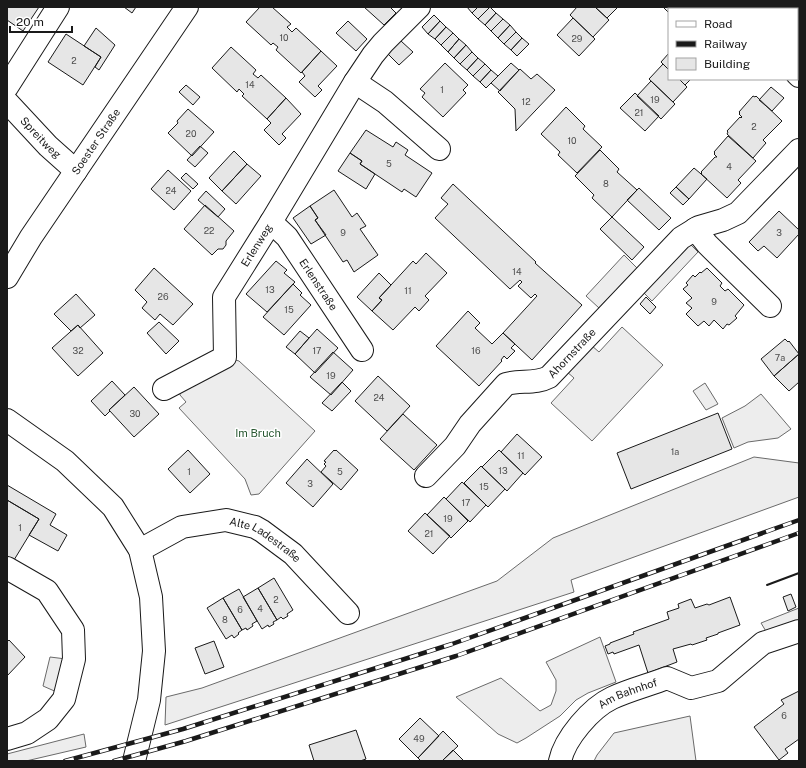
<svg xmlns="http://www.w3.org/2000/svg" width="806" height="768" viewBox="0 0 806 768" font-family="'Public Sans',sans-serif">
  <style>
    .built { fill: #ededed; stroke: #6a6a6a }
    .building { fill: #e6e6e6; stroke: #1a1a1a }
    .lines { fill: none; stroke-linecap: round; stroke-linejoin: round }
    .minor-casing { stroke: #1a1a1a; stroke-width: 24 }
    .minor { stroke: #fff; stroke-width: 22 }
    .rail-casing { stroke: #1a1a1a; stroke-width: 4.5 }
    .rail { stroke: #fff; stroke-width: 3; stroke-dasharray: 9; stroke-linecap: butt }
    .wall { stroke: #1a1a1a; stroke-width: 2 }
    .labels { text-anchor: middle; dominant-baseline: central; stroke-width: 3; stroke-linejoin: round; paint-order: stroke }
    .number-label { font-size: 9px; fill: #4d4d4d }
    .street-label { font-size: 11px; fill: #1a1a1a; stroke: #fff }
    .park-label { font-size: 11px; fill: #2b5a34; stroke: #fff }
  </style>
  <rect width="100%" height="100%" fill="#fff"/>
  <path class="built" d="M687 241 698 252 652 301 641 290Z
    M624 255 637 268 599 308 586 296Z
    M622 327 663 365 592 441 551 403 574 378 566 371 591 345 599 352Z
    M232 359 239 361 315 431 259 494 251 495 245 479 179 408 186 402 180 395 179 386Z
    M705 383 718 404 706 410 693 391Z
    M761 394 791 429 778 438 748 442 734 448 722 418 745 406Z
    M754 457 799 463V497L571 580 574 592 165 725 166 697 202 688 497 581 553 538Z
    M799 608V622L767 633 761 623Z
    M600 637 616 682 588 693 576 700 560 716 526 738 517 743 498 734 456 697 501 678 540 711 551 705 556 691V680L546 662Z
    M50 657 66 659 59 693 43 686Z
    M690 716 696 761H594L597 755 614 733Z
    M84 734 86 747 26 761H7V754Z"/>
  <path class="building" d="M7 7H39L23 31 7 20Z
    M124 7H136L132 13Z
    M260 7H272L291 24 287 27 292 32 296 28 321 51 301 73 276 50 278 47 273 43 271 45 246 22Z
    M364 7H390L396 13 384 25Z
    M467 7H478L472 13Z
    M478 7H490L478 19 472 13Z
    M490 7 496 13 485 25 478 19Z
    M577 7H595L609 20 593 37 570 15Z
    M595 7H618L607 18Z
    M663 7H676L675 9H669V13Z
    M787 7H799V30L797 28V9H789Z
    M496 13 503 19 491 31 485 25Z
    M434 15 440 21 428 34 422 27Z
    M573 18 595 39 579 56 557 35Z
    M503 19 510 25 498 38 491 31Z
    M348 21 367 39 356 51 336 33Z
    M440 21 446 27 435 39 428 34Z
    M510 25 516 32 504 44 498 38Z
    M446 27 453 33 441 45 435 39Z
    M96 28 115 45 99 70 95 67 101 57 84 46Z
    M516 32 522 38 511 50 504 44Z
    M453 33 459 39 448 52 441 45Z
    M66 34 101 57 83 85 48 62Z
    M522 38 529 44 517 56 511 50Z
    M459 39 466 45 454 58 448 52Z
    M401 41 413 52 399 65 388 54Z
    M466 45 472 52 460 64 454 58Z
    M231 47 256 70 253 74 258 78 261 75 286 98 267 119 242 96 244 94 239 89 237 92 212 68Z
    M321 51 337 66 318 86 322 90 315 97 299 82 305 76 302 72Z
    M472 52 478 58 467 70 460 64Z
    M669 53V70L661 62Z
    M478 58 485 64 473 76 467 70Z
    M445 63 468 85 463 90 466 93 443 117 422 97 425 93 420 89Z
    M511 63 519 70 500 91 491 83Z
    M485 64 491 70 480 82 473 76Z
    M663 64 669 70V79H679L687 87 673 102 649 79Z
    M520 69 531 79 537 74 555 90 516 131 515 109 498 92Z
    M491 70 498 76 486 88 480 82Z
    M679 79H691L685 85Z
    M651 81 675 104 661 119 637 96Z
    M186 85 200 97 193 105 179 92Z
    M771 87 784 98 772 111 759 100Z
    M635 93 659 116 645 131 620 108Z
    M753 96 755 97 756 96 782 121 763 140 766 143 753 158 727 134 728 132 727 131 740 117 741 118 742 117 739 114 740 113 739 112Z
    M286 98 301 114 282 134 286 138 279 145 264 130 271 123 267 119Z
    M566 107 585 126 583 129 602 147 577 173 558 155 560 152 541 134Z
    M188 109 214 132 192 156 168 133 178 123 177 121Z
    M366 130 393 147 396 142 408 150 405 155 432 173 416 197 404 189 402 192 360 164 362 161 350 153Z
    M728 136 756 161 738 180 741 183 727 198 701 174 702 173 701 172 715 157H717L714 154 715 153 714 152Z
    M200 146 208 153 195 167 187 160Z
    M600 150 619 169 617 172 637 190 612 217 592 198 594 195 575 176Z
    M234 151 247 164 222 191 209 178Z
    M350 153 362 161 360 164 375 174 366 189 338 171Z
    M247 164 261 176 236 204 222 191Z
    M694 168 707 179 689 199 676 187Z
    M168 170 191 191 174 210 151 189Z
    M186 173 198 184 193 189 181 178Z
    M453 184 536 262 535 263 582 305 532 360 503 333 537 296 535 294 531 298 518 286 522 282 520 280 510 289 435 218 448 204 441 198Z
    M676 187 689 199 683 205 670 193Z
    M639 188 671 218 659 230 627 200Z
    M334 190 352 217 357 213 366 226 360 229 378 255 354 272 347 260 343 262 315 220 318 218 310 206Z
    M206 191 225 209 218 217 198 200Z
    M205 205 234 231 226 241V245L223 249H218L212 255 184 229Z
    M310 206 318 218 315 220 326 235 311 244 293 218Z
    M779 211 799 230V234L777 258 764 246 758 251 749 242Z
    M612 217 644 247 632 260 600 229Z
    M426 253 447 273 425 296 429 300 419 311 415 307 393 330 372 311 382 300 379 298 391 285 413 261 416 264Z
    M276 261 287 270 284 273 295 282 267 312 246 294Z
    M154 268 193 304 173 325 160 314 155 320 142 308 147 302 135 290Z
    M707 268 722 283 720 286 725 291 728 289 744 305 735 316 737 318 729 325 727 324 723 329 714 320 709 326 704 321 698 326 686 314 692 308 686 303 692 298 683 289 688 285 686 283 693 275 695 277 700 272 701 273Z
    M379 273 391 285 379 298 382 300 372 311 357 297Z
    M293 284 302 293 300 295 311 305 284 335 263 317Z
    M76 294 95 315 80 328 78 325 71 331 54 314Z
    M646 297 656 307 650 314 640 304Z
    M468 311 480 323 475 328 492 344 503 333 515 344 511 348 515 351 507 359 504 356 501 360 502 361 479 386 436 346Z
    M159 322 179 341 166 354 147 333Z
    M78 325 103 353 78 376 52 348Z
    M317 329 338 348 315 373 295 354Z
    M300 331 309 338 295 354 286 347Z
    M785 339 788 342 789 341 799 354 774 376 761 359Z
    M333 352 353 370 331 395 310 377Z
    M799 354V382L789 391 774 376Z
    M378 376 410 406 387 431 355 401Z
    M112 381 125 395 109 410 110 411 105 416 91 401Z
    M342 382 351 391 332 411 322 403Z
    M134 387 159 414 134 437 109 410Z
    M718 413 732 449 631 489 617 453Z
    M403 414 437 445 414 470 380 439Z
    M517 434 542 457 525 475 501 452Z
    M188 450 210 474 190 493 168 469Z
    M334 450 335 451 336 450 358 470 341 490 321 472 326 466 324 464 326 462 324 461Z
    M499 450 523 473 507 491 482 467Z
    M307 459 333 484 313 507 286 483Z
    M481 466 505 489 488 507 464 483Z
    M462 482 486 505 470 522 446 499Z
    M7 485 56 514 50 525 67 535 58 551 29 535 39 519 7 500Z
    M444 497 468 521 451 538 427 515Z
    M7 500 39 519 14 560 7 556Z
    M425 513 450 536 433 554 408 531Z
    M274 578 293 610 287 614 288 616 283 619 281 617 277 620 258 588Z
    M258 588 277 620 273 622 274 624 269 627 268 625 262 629 243 597Z
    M239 589 257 621 252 624 253 626 247 630 246 628 242 630 223 598Z
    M791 594 796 607 788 611 783 597Z
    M730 597 740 625 718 633V634L706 638 707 640 692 645 691 644 673 649 677 662 648 673 639 645 614 654 613 652 608 654 605 646 610 644V643L634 634 633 632 669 619 667 612 679 608 678 604 691 599 695 608 707 604 709 605Z
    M223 598 242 630 238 633 239 634 234 638 232 635 226 639 207 608Z
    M7 639 8 641 9 640 25 657 7 676Z
    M214 641 224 667 205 674 195 648Z
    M799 691V739L785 749 788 753 779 760 754 727 784 704 781 700Z
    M420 718 439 736 418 758 399 739Z
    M356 730 366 759 360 761H314L309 745Z
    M443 731 458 746 442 761H421L418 758Z
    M453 750 464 761H442Z"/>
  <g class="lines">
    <defs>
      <g id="minor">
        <path d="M727 7 729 9"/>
        <path d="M797 74 799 76"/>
        <path d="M355 82 385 102 439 149"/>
        <path d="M7 87 58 7"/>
        <path id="s1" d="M7 102 48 146 76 171"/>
        <path id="s2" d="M271 222 287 237 362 350"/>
        <path d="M695 229 707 244 770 306"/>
        <path id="s3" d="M7 277 31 237 187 7"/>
        <path id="s4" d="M164 389 225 357 224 297 271 222 355 82 373 55 383 43 419 7"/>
        <path d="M7 420 65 461 113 507 140 550 151 597 154 651 149 700 134 761"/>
        <path id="s5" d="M426 476 455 446 470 424 506 384C520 380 536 384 549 377L681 238 699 227 723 220 738 213 799 150"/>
        <path id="s6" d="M140 550 182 527 226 520 255 527 262 531 293 554 348 613"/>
        <path d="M7 568 47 591 73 630 74 659 64 699 48 719 27 733 7 739"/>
        <path id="s7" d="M560 761C565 738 591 708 612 698 629 690 649 685 667 678L691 688 718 681 763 643 799 631"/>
      </g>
    </defs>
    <use href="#minor" class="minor-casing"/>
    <use href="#minor" class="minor"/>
    <defs>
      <path id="rail" d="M65 761 183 729 452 644 799 520
        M114 761 186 741 456 656 799 533"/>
    </defs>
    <use href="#rail" class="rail-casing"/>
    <use href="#rail" class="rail"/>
    <path class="wall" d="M767 585 799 573"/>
  </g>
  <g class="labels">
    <g class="number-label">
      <text x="284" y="37">10</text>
      <text x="577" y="38">29</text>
      <text x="74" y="60">2</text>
      <text x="250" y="84">14</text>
      <text x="442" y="89">1</text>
      <text x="655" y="99">19</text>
      <text x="526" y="101">12</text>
      <text x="639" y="112">21</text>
      <text x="754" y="126">2</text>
      <text x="191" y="133">20</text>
      <text x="572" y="140">10</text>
      <text x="389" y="163">5</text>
      <text x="729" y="166">4</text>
      <text x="606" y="183">8</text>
      <text x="171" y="190">24</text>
      <text x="209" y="230">22</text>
      <text x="343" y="232">9</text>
      <text x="779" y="232">3</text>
      <text x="517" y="271">14</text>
      <text x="270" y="289">13</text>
      <text x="408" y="290">11</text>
      <text x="163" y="296">26</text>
      <text x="714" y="301">9</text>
      <text x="289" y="309">15</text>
      <text x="78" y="350">32</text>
      <text x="317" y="350">17</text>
      <text x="476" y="350">16</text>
      <text x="780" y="357">7a</text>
      <text x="331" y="375">19</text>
      <text x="379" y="397">24</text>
      <text x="135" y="413">30</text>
      <text x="675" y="451">1a</text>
      <text x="521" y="455">11</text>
      <text x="503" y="470">13</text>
      <text x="189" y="471">1</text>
      <text x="340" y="471">5</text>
      <text x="310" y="483">3</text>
      <text x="484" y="486">15</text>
      <text x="466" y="502">17</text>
      <text x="448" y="518">19</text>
      <text x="20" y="527">1</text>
      <text x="429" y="533">21</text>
      <text x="276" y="599">2</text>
      <text x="260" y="608">4</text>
      <text x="240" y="609">6</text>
      <text x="225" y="619">8</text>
      <text x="784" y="715">6</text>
      <text x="419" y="738">49</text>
    </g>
    <g class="street-label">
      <text stroke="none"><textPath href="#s1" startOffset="49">Spreitweg</textPath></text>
      <text stroke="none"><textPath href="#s3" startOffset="162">Soester Straße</textPath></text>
      <text stroke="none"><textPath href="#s4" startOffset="190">Erlenweg</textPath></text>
      <text stroke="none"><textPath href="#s2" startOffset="79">Erlenstraße</textPath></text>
      <text stroke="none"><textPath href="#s5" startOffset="199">Ahornstraße</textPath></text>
      <text stroke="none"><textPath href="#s6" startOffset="137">Alte Ladestraße</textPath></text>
      <text stroke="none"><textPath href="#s7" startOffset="100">Am Bahnhof</textPath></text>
    </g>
    <g class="park-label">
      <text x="258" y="433">Im Bruch</text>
    </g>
  </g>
  <rect width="806" height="768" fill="none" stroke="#1a1a1a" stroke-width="16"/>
  <rect x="668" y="8" width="130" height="72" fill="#ffffff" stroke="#a3a3a3"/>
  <rect x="676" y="21" width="20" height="6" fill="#ffffff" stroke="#a3a3a3"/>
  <text x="704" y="28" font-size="12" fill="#1a1a1a">Road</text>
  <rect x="676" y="41" width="20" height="6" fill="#1a1a1a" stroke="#a3a3a3"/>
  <text x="704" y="48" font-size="12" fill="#1a1a1a">Railway</text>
  <rect x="676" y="58" width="20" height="12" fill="#e6e6e6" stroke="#a3a3a3"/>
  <text x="704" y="68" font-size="12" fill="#1a1a1a">Building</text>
  <path d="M10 26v6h62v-6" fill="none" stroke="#1a1a1a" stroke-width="2"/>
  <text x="16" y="26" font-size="12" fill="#1a1a1a" stroke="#ffffff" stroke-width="3" paint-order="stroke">20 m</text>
</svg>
